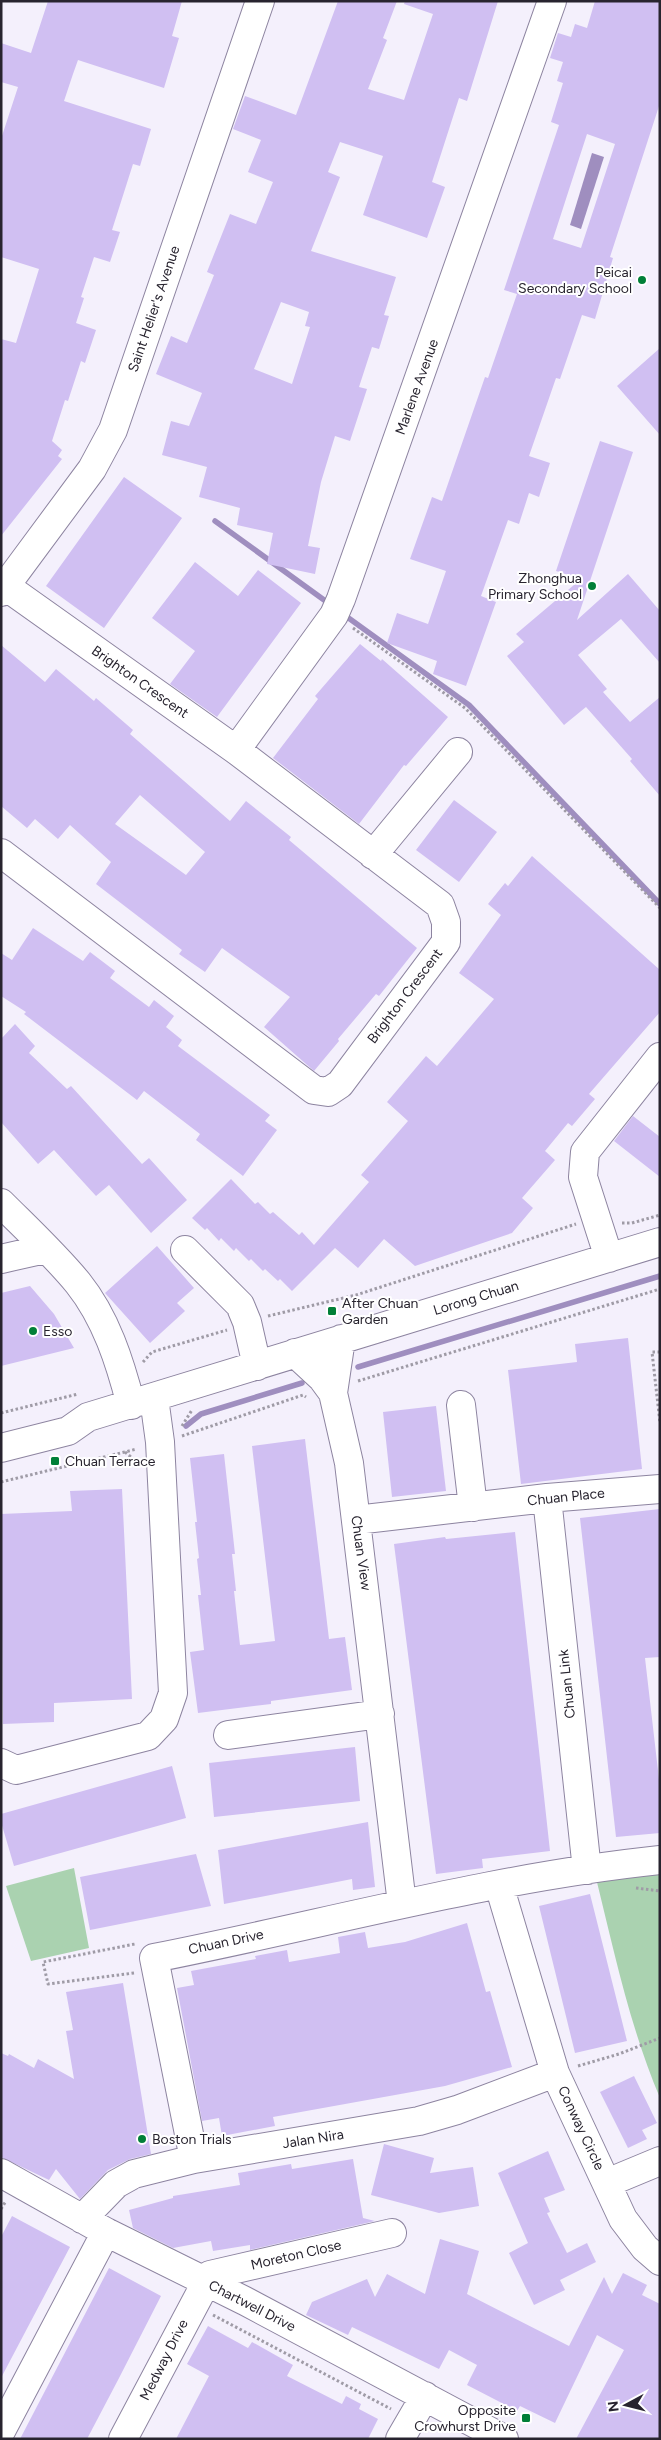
<svg xmlns="http://www.w3.org/2000/svg" width="661" height="2440" viewBox="0 0 661 2440" font-family="Figtree,sans-serif">
  <style>
    .green { fill: #aad2b0 }
    .water { fill: #9f8ebf }
    .lines { fill: none; stroke-linecap: round; stroke-linejoin: round }
    .stream { stroke: #9f8ebf; stroke-width: 5.5 }
    .building { fill: #d0bff2; fill-rule: evenodd }
    .minor-casing { stroke: #8d84a0; stroke-width: 30 }
    .path { stroke: #9f9ba6; stroke-width: 3; stroke-dasharray: 2.5 2.5; stroke-linecap: butt }
    .minor { stroke: #fff; stroke-width: 28 }
    .poi-dot { fill: #017f38; stroke: #fff; stroke-width: 2 }
    .labels { text-anchor: middle; dominant-baseline: central; stroke-width: 4; stroke-linejoin: round; paint-order: stroke }
    .poi-label { font-size: 14px; fill: #28242f; stroke: #fff; text-anchor: start }
    .street-label { font-size: 14px; fill: #28242f; stroke: #fff }
  </style>
  <rect width="100%" height="100%" fill="#f4f0fc"/>
  <path class="green" d="M660 1862V2098C629 2025 613 1946 594 1870Z
    M74 1868 89 1948 31 1961 6 1886Z"/>
  <path class="water" d="M592 153 604 157 581 229 570 225Z"/>
  <g class="lines">
    <path class="stream" d="M215 521 331 605
      M343 614 469 705 660 904
      M358 1367 660 1276
      M186 1426 201 1414 302 1383"/>
  </g>
  <path class="building" d="M48 1H182L172 36 179 38 164 88 78 60 73 74 64 101 151 129 140 166 133 164 112 230 120 232 110 262 94 257 81 297 84 298 76 323 96 330 85 363 81 361 68 401 65 400 52 441 62 450 58 456 62 459 1 536V339L16 343 39 269 1 257V139L18 87 1 82V43L31 53Z
    M338 1H397L383 38 387 40 368 89 404 100 433 14 404 4 405 1H498L467 101 459 98 432 182 445 187 427 238 363 215 383 156 340 142 328 172 340 177 311 251 396 277 384 315 389 316 379 349 372 347 359 387 367 389 350 441 335 436 321 482 308 546 320 548 315 574 267 564 273 533 237 525 240 508 199 497 207 467 162 455 171 421 189 426 202 393 156 374 171 336 187 343 214 275 207 272 230 214 256 224 273 182 248 172 261 140 233 129 245 96 296 115ZM281 302 309 312 305 326 310 327 292 384 254 369Z
    M595 1H660V103L610 257 613 258 595 319 582 315 560 379 556 378 529 456 550 463 539 497 529 493 519 524 508 520 481 596 496 602 466 686 433 674 437 661 387 643 397 613 428 624 446 571 410 559 432 497 442 501 485 377 488 378 517 294 504 290 559 125 551 122 563 83 557 81 563 62 550 58 558 33 571 37 575 24 587 28ZM587 134 615 144 581 248 553 239Z
    M660 348V435L617 386Z
    M600 441 633 452 577 620 628 574 660 611V663L621 619 578 655 607 689 603 692 630 722 660 697V796L630 761 632 759 586 707 564 725 507 656 524 642 516 634 581 579 556 571Z
    M124 477 182 518 104 628 46 586Z
    M195 562 238 596 258 570 301 603 217 717 170 684 195 651 152 618Z
    M360 644 381 661 382 659 448 717 406 766 404 765 359 824 273 758 318 699 315 696Z
    M1 645 45 682 56 669 94 701 96 698 133 730 130 734 230 821 246 801 291 837 289 840 417 948 379 996 376 994 338 1039 339 1041 314 1071 264 1027 290 997 222 948 205 972 179 954 182 950 96 884 111 862 70 825 58 839 35 819 27 828 1 806ZM140 795 205 852 186 875 115 824Z
    M454 800 497 832 459 882 416 850Z
    M532 856 660 970V1012L589 1094 595 1099 572 1126 568 1123 545 1151 555 1160 522 1198 533 1208 512 1233 415 1266 384 1239 358 1268 335 1248 292 1291 280 1279 278 1281 265 1269 263 1271 251 1259 249 1261 236 1248 234 1251 221 1238 219 1241 207 1228 205 1230 192 1218 231 1179 255 1204 258 1202 270 1214 273 1212 299 1235 302 1232 314 1245 369 1182 361 1175 408 1121 387 1102 426 1056 437 1066 494 999 459 973 501 915 488 904 505 883 508 886Z
    M33 928 83 961 90 952 115 971 110 978 149 1007 154 1000 174 1016 166 1027 182 1040 178 1046 270 1115 265 1121 277 1130 243 1176 196 1140 200 1134 144 1091 137 1100 24 1014 26 1012 1 996V953L12 960Z
    M15 1024 35 1046 29 1053 67 1089 71 1086 142 1164 149 1158 187 1200 151 1233 109 1185 96 1196 54 1150 38 1164 1 1122V1039Z
    M633 1116 660 1137V1177L614 1141Z
    M157 1246 194 1288 177 1303 185 1311 150 1343 105 1293Z
    M30 1286 54 1314 74 1348 1 1366V1293Z
    M628 1338 642 1469 521 1484 508 1370 577 1362 575 1344Z
    M436 1406 446 1491 392 1497 383 1412Z
    M305 1439 329 1639 345 1637 352 1690 271 1701V1704L198 1713 190 1652 204 1650 198 1595H201L197 1559 199 1558 195 1522H197L190 1458 224 1454 235 1554H232L236 1591H234L240 1645 275 1641 252 1446Z
    M122 1489 132 1699 54 1703V1722L3 1724 1 1514 72 1511 70 1491Z
    M660 1509V1657L645 1658 660 1788V1833L616 1837 580 1518Z
    M515 1532 550 1851 482 1859 483 1868 436 1874 394 1544 445 1537 446 1539Z
    M355 1747 360 1801 214 1817 209 1763Z
    M172 1766 186 1818 14 1866 1 1822V1814Z
    M368 1822 375 1887 353 1890 352 1879 224 1904 218 1850Z
    M196 1854 211 1906 90 1930 80 1877Z
    M590 1894 627 2041 575 2053 539 1906Z
    M467 1923 486 1992 490 1991 512 2067 445 2086 273 2117 275 2126 222 2136 219 2118 202 2121 177 1988 194 1985 191 1971 256 1959 255 1956 287 1950 289 1962 340 1953 338 1937 365 1932 368 1948 405 1942Z
    M123 1983 151 2154 130 2159 108 2170 80 2199 56 2169 49 2180 1 2157V2053L8 2056 9 2054 34 2068 38 2059 74 2079 66 2031 73 2030 66 1992Z
    M634 2076 657 2123 642 2130 647 2139 628 2148 600 2092Z
    M384 2144 434 2158 430 2173 473 2167 479 2206 439 2213 371 2195Z
    M548 2151 565 2190 544 2198 550 2212 547 2213 567 2253 587 2243 596 2262 560 2280 565 2290 534 2305 509 2253 528 2243 498 2173Z
    M353 2159 363 2218 375 2221 250 2250V2245L213 2251 211 2241 173 2248 133 2228 129 2210 173 2198V2196L240 2185 238 2173 291 2164 292 2169Z
    M12 2216 70 2247 1 2378V2237Z
    M440 2239 479 2251 467 2294 569 2346 604 2277 612 2294 623 2273 647 2285 642 2295 660 2304V2439H576L624 2350 597 2335 555 2423 520 2406 517 2411 467 2385 477 2365 449 2350 439 2369 352 2327 348 2335 306 2315 312 2302 367 2279 375 2297 387 2274 425 2294Z
    M109 2268 161 2296 118 2380 87 2439H20Z
    M208 2326 248 2348 252 2342 293 2365 287 2376 342 2404 346 2396 361 2404 359 2409 378 2419 368 2439H176L209 2376 187 2364Z"/>
  <g class="lines">
    <defs>
      <path id="minor" d="M1 583 236 750 440 905 446 922V942L340 1084 328 1092 314 1090 1 853
        M1 592 92 469 113 430 260 1
        M236 750 334 615 341 599 552 1
        M373 855 458 752
        M1 1203C27 1229 55 1255 78 1283 106 1318 120 1362 131 1405
        M185 1250 240 1305 247 1322 257 1366
        M609 1258 583 1177 585 1152 660 1057
        M1 1259 45 1249
        M295 1353 322 1378 333 1393 349 1463 402 1904
        M333 1393 341 1339
        M461 1405 473 1507
        M1 1448 68 1431 88 1417 660 1242
        M547 1498 587 1870
        M356 1520 547 1498 660 1489
        M228 1735 380 1714
        M1 1763 16 1770 148 1736 164 1719 173 1693 160 1442 154 1398
        M499 1885 555 2073 623 2219 645 2248 660 2261
        M194 2159 154 1958C322 1925 489 1878 660 1860
        M1 2173 106 2232 245 2301 504 2439
        M607 2183 660 2161
        M82 2219 116 2184 134 2174 194 2159 419 2121 457 2110 555 2073
        M1 2431 106 2232
        M123 2439 210 2275 392 2233
        M400 2439 425 2396"/>
    </defs>
    <use href="#minor" class="minor-casing"/>
    <path class="path" d="M353 628 465 708 660 908
      M622 1223H632L660 1215
      M268 1316 356 1295 576 1224
      M660 1352H652L660 1423
      M143 1362 152 1352 227 1330
      M358 1381 660 1289
      M1 1413 78 1394
      M182 1426 192 1410
      M182 1436 303 1395 306 1397
      M125 1452 137 1462
      M1 1482 137 1449
      M636 1888 660 1891
      M134 1973 48 1984 43 1962 135 1944
      M578 2066 619 2054 660 2038
      M1 2209 6 2201
      M213 2315 391 2409"/>
    <use href="#minor" class="minor"/>
  </g>
  <g class="poi-dot">
    <circle cx="642" cy="280" r="5"/>
    <circle cx="592" cy="586" r="5"/>
    <rect x="327" y="1306" width="10" height="10" rx="2.5"/>
    <circle cx="33" cy="1331" r="5"/>
    <rect x="50" y="1456" width="10" height="10" rx="2.5"/>
    <circle cx="142" cy="2139" r="5"/>
    <rect x="521" y="2413" width="10" height="10" rx="2.5"/>
  </g>
  <g class="labels">
    <g class="poi-label">
      <text x="632" y="272" text-anchor="end">Peicai<tspan x="632" dy="16">Secondary School</tspan></text>
      <text x="582" y="578" text-anchor="end">Zhonghua<tspan x="582" dy="16">Primary School</tspan></text>
      <text x="342" y="1303">After Chuan<tspan x="342" dy="16">Garden</tspan></text>
      <text x="43" y="1331">Esso</text>
      <text x="65" y="1461">Chuan Terrace</text>
      <text x="152" y="2139">Boston Trials</text>
      <text x="516" y="2410" text-anchor="end">Opposite<tspan x="516" dy="16">Crowhurst Drive</tspan></text>
    </g>
    <g class="street-label">
      <text transform="translate(154 309) rotate(-71)">Saint Helier's Avenue</text>
      <text transform="translate(417 387) rotate(-70)">Marlene Avenue</text>
      <text transform="translate(140 682) rotate(35)">Brighton Crescent</text>
      <text transform="translate(405 996) rotate(-53)">Brighton Crescent</text>
      <text transform="translate(476 1298) rotate(-17)">Lorong Chuan</text>
      <text transform="translate(566 1497) rotate(-6)">Chuan Place</text>
      <text transform="translate(361 1553) rotate(82)">Chuan View</text>
      <text transform="translate(567 1684) rotate(-96)">Chuan Link</text>
      <text transform="translate(226 1942) rotate(-12)">Chuan Drive</text>
      <text transform="translate(581 2128) rotate(65)">Conway Circle</text>
      <text transform="translate(313 2139) rotate(-9)">Jalan Nira</text>
      <text transform="translate(296 2255) rotate(-13)">Moreton Close</text>
      <text transform="translate(252 2306) rotate(27)">Chartwell Drive</text>
      <text transform="translate(164 2360) rotate(-63)">Medway Drive</text>
    </g>
  </g>
  <rect width="661" height="2440" fill="none" stroke="#28242f" stroke-width="5"/>
  <g transform="translate(626 2405) rotate(263)" stroke="#ffffff" stroke-width="4" paint-order="stroke">
  <path d="M0-4L9 19L0 12L-9 19Z" fill="#28242f"/>
  <text y="-8" font-size="14" font-weight="bold" text-anchor="middle" fill="#28242f">N</text>
  </g>
</svg>
